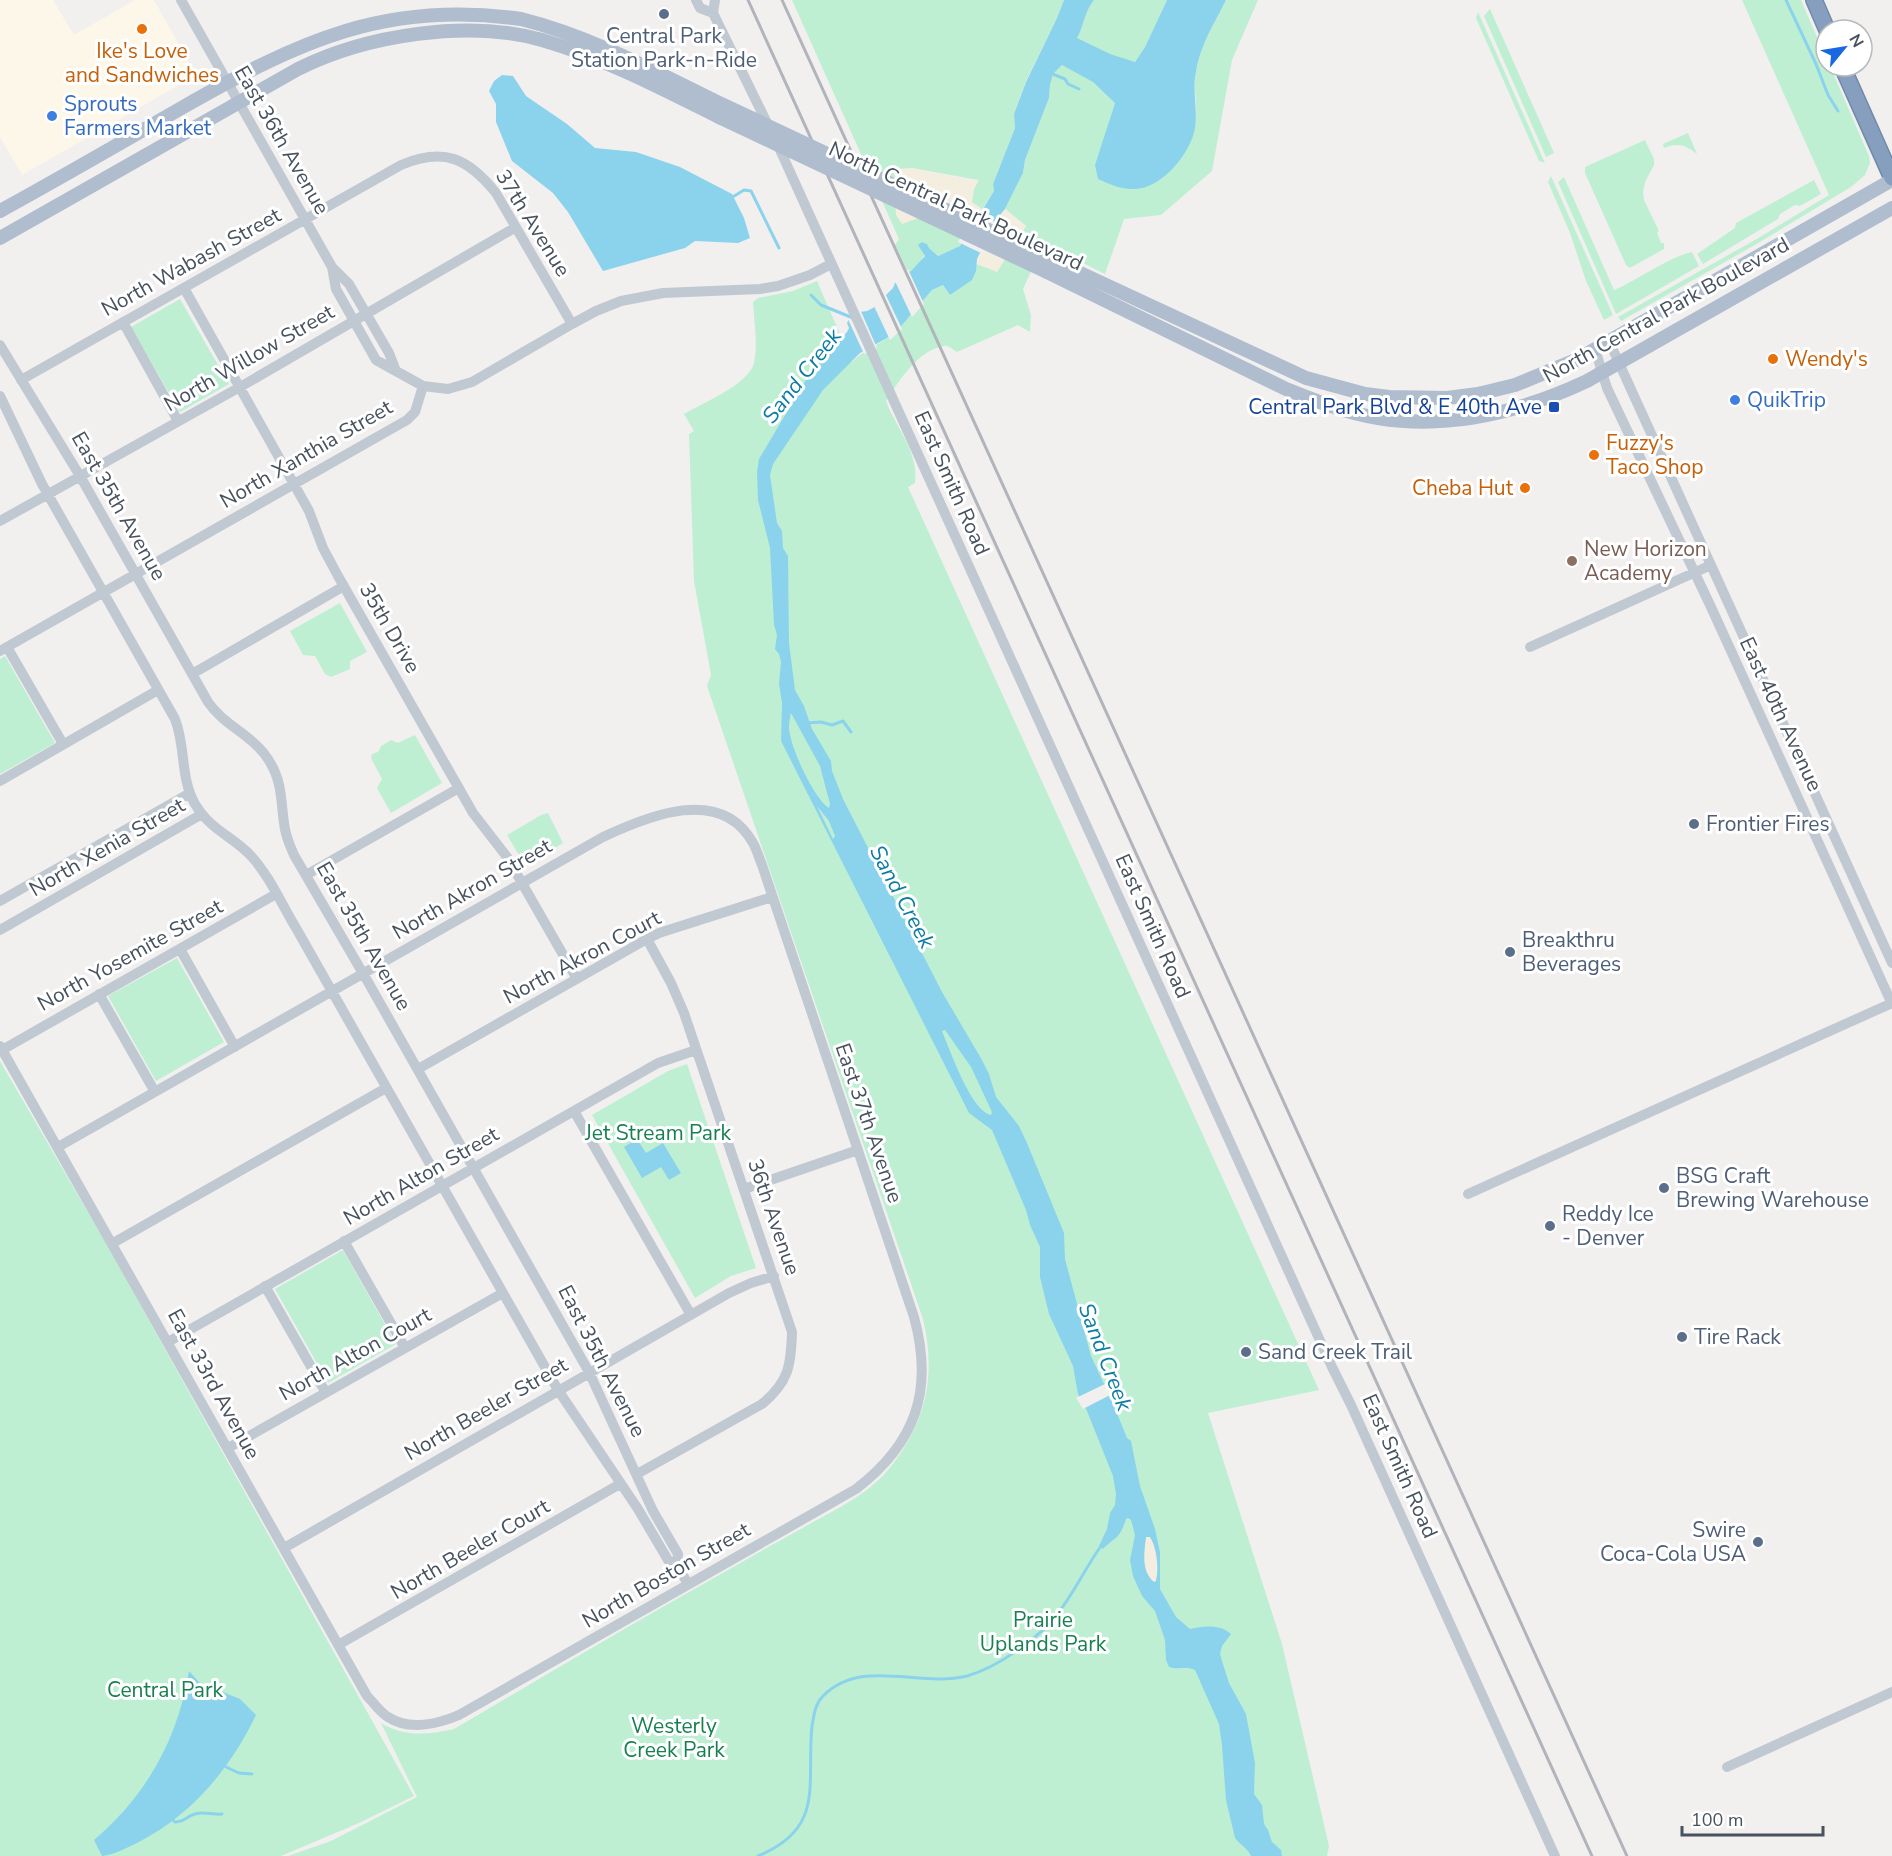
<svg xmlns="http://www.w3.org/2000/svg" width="1892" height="1856" viewBox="0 0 1892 1856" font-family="'Nunito Sans',sans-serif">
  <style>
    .commercial { fill: #fcf7e9 }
    .green { fill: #beefd3 }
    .sand { fill: #f3eee0 }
    .water { fill: #8bd3ec; fill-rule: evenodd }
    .pier { fill: #f2efef }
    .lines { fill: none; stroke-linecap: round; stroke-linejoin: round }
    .stream { stroke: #8bd3ec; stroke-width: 3 }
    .highway-casing { stroke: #728aaa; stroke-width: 18 }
    .minor { stroke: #c0c9d1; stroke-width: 10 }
    .major { stroke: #afbdce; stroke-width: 14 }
    .highway { stroke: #879fbe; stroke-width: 15 }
    .rail { stroke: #b1b4ba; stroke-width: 3 }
    .major-bridge { stroke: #afbdce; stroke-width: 14 }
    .service-dot { fill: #5c6f8a; stroke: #fff; stroke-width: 2 }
    .food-dot { fill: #e8710a; stroke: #fff; stroke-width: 2 }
    .shop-dot { fill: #3f7fe0; stroke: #fff; stroke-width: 2 }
    .transit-dot { fill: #1a4fb4; stroke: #fff; stroke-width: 2 }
    .education-dot { fill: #8d6e63; stroke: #fff; stroke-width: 2 }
    .labels { text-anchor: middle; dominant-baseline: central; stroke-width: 6; stroke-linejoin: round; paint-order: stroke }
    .service-label { font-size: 21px; fill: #4e5e75; stroke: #fff; text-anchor: start }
    .food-label { font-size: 21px; fill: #c56008; stroke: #fff; text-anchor: start }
    .shop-label { font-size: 21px; fill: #366cbe; stroke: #fff; text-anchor: start }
    .street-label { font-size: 21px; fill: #47525d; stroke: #fff }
    .transit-label { font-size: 21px; fill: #164399; stroke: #fff; text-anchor: end }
    .education-label { font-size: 21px; fill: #785e54; stroke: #fff; text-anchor: start }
    .park-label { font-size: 21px; fill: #177f50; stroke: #fff }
    .water-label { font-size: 22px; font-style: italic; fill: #0c7ca3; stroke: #fff }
  </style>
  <rect width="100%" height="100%" fill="#f2efef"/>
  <path class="commercial" d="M0 0H53L74 35 135 0H154L195 73 193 77 22 175 0 137Z"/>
  <path class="green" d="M792 0H1064L1057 18 1026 81 1014 114 1015 128 993 184 994 191 982 209 971 202 974 189 978 180 912 168 921 217 964 238 960 246 938 256 929 248 918 265 908 273 895 245 899 239Z
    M1094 0H1167L1145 47 1135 62 1124 59 1115 103 1096 165 1151 184C1179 164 1193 149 1196 113 1197 100 1193 86 1196 72 1201 43 1214 25 1226 0H1258L1232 60 1212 171 1161 215 1124 219 1105 274 1069 256 1043 245 1023 289 1031 315 1030 332 1018 325 957 352C953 350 949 345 944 346 919 349 898 382 886 401 896 428 919 452 915 483L908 487 1319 1390 1208 1413 1282 1644 1329 1846 1327 1856H288L331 1841 417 1797 381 1723C404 1737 428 1735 454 1729 543 1677 631 1624 721 1574 750 1557 779 1541 808 1525 838 1508 871 1493 892 1465 927 1420 936 1374 923 1319L707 686 711 675 694 581 689 434 694 431 684 414C703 403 749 384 754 363 758 344 754 321 753 302L758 298 793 291 817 281 852 362C862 351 875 347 887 338 904 325 917 307 932 290L943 285 950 295 976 271V264L997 271 1026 226 1005 209 1023 173 1025 160 1049 98 1050 85 1053 74 1062 65 1087 8Z
    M1742 0H1801L1826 58V66H1830L1869 156 1870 163 1865 175 1851 187 1760 242 1621 321 1618 317 1755 240 1829 195Z
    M1490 9 1554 153 1546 157 1484 16Z
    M1478 12 1545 163 1539 161 1476 18Z
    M1688 133 1697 154C1686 145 1678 142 1664 148L1663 144Z
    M1645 140 1654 159V165L1645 182 1643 192 1644 200 1659 231 1657 232 1661 243H1664V249L1630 268 1626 265 1585 173V167Z
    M1551 176 1613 315 1604 320 1586 281 1570 233 1548 182Z
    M1564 177 1614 290C1638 280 1669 257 1692 252L1699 266 1616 314 1558 182Z
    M1814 180 1821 194 1800 206 1795 205 1780 214 1778 219 1703 264 1697 254 1735 228 1736 223Z
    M180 299 229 384 180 412 131 327Z
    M340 603 367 652 350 661V669L331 677 325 674 315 656 303 655 290 631Z
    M5 656 55 743 0 774V659Z
    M415 735 442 783 391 813 377 788 382 779 371 758 372 754 378 752 381 746 391 740 398 743Z
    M548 813 563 843 525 865 507 835 541 815Z
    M177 958 224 1042 156 1081 108 996Z
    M0 1061 108 1247 414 1796 359 1823 281 1856H0Z
    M687 1064 756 1268 731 1276 695 1298 592 1115 668 1071Z
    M343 1250 396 1344 328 1383 275 1289Z"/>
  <path class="sand" d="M912 168 961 178 979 180 974 189 972 202 982 209 964 238 921 217 902 224 896 215 894 169Z
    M1005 209 1026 226 997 272 977 264V259L996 220Z
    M1146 1537H1150C1157 1548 1159 1568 1156 1581L1153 1582C1141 1570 1144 1553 1146 1537Z"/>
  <path class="water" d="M1064 0H1094C1084 12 1084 26 1077 38L1110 54 1135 62 1145 47 1167 0H1226C1214 25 1201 43 1196 72 1192 90 1198 109 1195 128 1191 153 1161 190 1133 189 1120 189 1109 184 1098 179L1095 165 1115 103 1093 82 1062 65 1053 74 1050 85 1049 98 1025 160 1023 173 1005 209 996 220 977 259 976 271 972 280 950 295 943 285 932 290 902 325 887 338 860 353 823 390 773 464 770 475 777 523 782 531 783 548 788 556 789 643 795 690 804 706 812 729 831 761 832 771 843 799 942 992 982 1060 989 1074 996 1097 1019 1126 1027 1143 1064 1233 1065 1259 1091 1356 1112 1401 1127 1438 1131 1441 1140 1486 1155 1529 1160 1552V1589L1176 1617 1190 1629C1203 1626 1220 1624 1231 1634L1222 1646 1220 1654 1222 1661 1229 1683 1246 1714 1255 1763 1254 1794 1262 1805 1264 1824 1268 1830 1272 1842 1281 1850 1282 1856H1251C1247 1847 1240 1845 1235 1838L1226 1800 1222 1745 1219 1724 1195 1670C1186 1666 1178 1670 1169 1667L1166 1660 1165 1640 1155 1611 1142 1596 1133 1576 1130 1560 1135 1535 1131 1520 1128 1518 1126 1519C1119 1540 1117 1535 1103 1549L1099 1546 1107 1529 1110 1513 1115 1505 1116 1494 1113 1476 1087 1411 1078 1394 1073 1366 1049 1314 1040 1277V1247L1030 1225 1026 1210 992 1130 969 1113 781 741 782 703 779 684 781 662 779 654 775 649 777 635 774 625 770 548 758 500 757 472 759 459 810 373 847 332 849 328 847 323 852 313 867 311 873 308 893 288 895 283 912 270 925 256 918 245 922 242 927 244 929 248 938 256 960 246 994 191 993 184 1015 128 1014 114 1026 82 1057 18ZM791 713 820 766 830 804 829 808C814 799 789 745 789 727 789 722 790 717 791 713ZM817 806 829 821 835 836 833 839ZM945 1030 971 1067 992 1112 991 1115C971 1111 950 1050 942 1031ZM1146 1537H1150C1157 1548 1159 1568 1156 1581L1154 1582C1141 1571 1144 1553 1146 1537Z
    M502 75 513 76 526 96 567 124 595 148 636 152 680 167 732 194 744 218 750 238 738 243 695 241 685 248 603 271 568 212 553 193 512 161 496 122V104L489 91 494 81Z
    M637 1139 646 1153 663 1143 681 1173 669 1180 661 1167 642 1178 624 1147Z
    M189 1671 216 1701 223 1692 240 1699 256 1715C230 1769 192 1815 137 1843 126 1848 114 1855 102 1856L94 1840C146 1796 178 1739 189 1671Z"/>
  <path class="pier" d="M976 213 997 223 983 254 958 242Z
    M908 269 924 304 912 317 894 279Z
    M885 293 902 329 890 340 873 304Z
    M860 309 877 348 864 354 847 317 851 310Z
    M1107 1383 1112 1394 1083 1409 1076 1398Z"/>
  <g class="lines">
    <path class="stream" d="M1786 0 1816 64 1828 95 1838 111
      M1050 73 1065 79 1068 84 1079 89
      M731 198 744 190 751 191 779 248
      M811 295 821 305 853 318
      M806 723 821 722 832 725 843 721 851 732
      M226 1767 239 1773 252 1774
      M173 1820 175 1822C184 1822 187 1816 195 1814 203 1811 213 1815 222 1814
      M758 1856C826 1828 806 1784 812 1726 814 1715 815 1704 823 1696 862 1657 919 1688 967 1676 998 1667 1040 1638 1059 1612 1075 1591 1086 1567 1101 1546"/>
    <defs>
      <path id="highway" d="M1814 0 1827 30
        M1842 66 1892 178"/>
    </defs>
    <use href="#highway" class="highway-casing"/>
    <path class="minor" d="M181 0 332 267 349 284 389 353 396 371
      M696 0 700 8 713 13
      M715 0 713 13 769 127
      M776 141 1332 1367 1351 1405 1555 1856
      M332 267 336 289 376 360 423 386 448 389 472 382 572 324 596 311 621 301 663 293 760 289 778 286 810 275 831 264
      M184 288 309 511 323 548 338 576 473 813 507 857 577 979
      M123 322 178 421
      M1609 341 1892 963
      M0 345 80 476 208 702C225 727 256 736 271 764 282 783 281 802 284 823 285 834 289 844 294 855L368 982 589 1372 653 1511 678 1554 677 1565
      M1595 349 1607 388 1711 607 1892 1004
      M21 380 401 165C444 147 468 158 496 193L572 324
      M0 396 42 484 175 719C186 747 180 778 195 804 211 831 233 836 252 857 270 877 282 905 296 928L558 1390 638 1509 668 1560 677 1565 688 1584
      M0 521 240 387 516 227
      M7 647 63 744
      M1530 647 1711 565
      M0 651 407 420 415 412 423 386
      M192 674 344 586
      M0 781 158 690
      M306 875 459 788
      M0 901 190 793
      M0 930 202 814
      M180 949 235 1047
      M99 994 155 1092
      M0 1046 367 1696C374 1703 380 1712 388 1717 409 1731 438 1724 459 1715L856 1489C916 1443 934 1390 914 1317L762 865C759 858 757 850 753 843 721 785 648 816 603 837L58 1147
      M2 1050 276 894
      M418 1069 647 939 659 933 772 897
      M574 1111 691 1315
      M744 1189 858 1150
      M1468 1194 1892 1003
      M344 1241 405 1348
      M113 1243 386 1088
      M265 1286 326 1393
      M168 1342 658 1063 696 1050
      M228 1448 501 1294
      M637 1474 762 1404C789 1382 791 1365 792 1332L684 1013 671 983 647 939
      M284 1548 729 1293 751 1283 774 1276
      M338 1645 620 1484
      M1727 1767 1892 1692"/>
    <path class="major" d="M0 211C62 177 124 141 185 106 298 42 385 0 521 19 589 36 650 69 713 100
      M0 238 298 69C366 35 468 19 542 40 604 58 663 89 721 118
      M1052 260 1306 378 1365 394 1389 397 1447 398 1478 394 1515 385 1576 360 1892 180
      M1047 272 1286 389C1316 401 1346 413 1378 418 1451 430 1521 412 1587 381L1892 208"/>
    <use href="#highway" class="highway"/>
    <path class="rail" d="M748 0 1592 1856
      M782 0 1627 1856"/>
    <path class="major-bridge" d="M713 100 1052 260
      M721 118 1047 272"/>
  </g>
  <g class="service-dot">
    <circle cx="664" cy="14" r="6"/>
    <circle cx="1694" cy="824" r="6"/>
    <circle cx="1510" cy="952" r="6"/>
    <circle cx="1664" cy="1188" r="6"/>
    <circle cx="1550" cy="1226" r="6"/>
    <circle cx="1682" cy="1337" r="6"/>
    <circle cx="1246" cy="1352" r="6"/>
    <circle cx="1758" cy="1542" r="6"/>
  </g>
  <g class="food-dot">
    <circle cx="142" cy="29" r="6"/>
    <circle cx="1773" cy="359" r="6"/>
    <circle cx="1594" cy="455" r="6"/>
    <circle cx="1525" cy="488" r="6"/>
  </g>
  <g class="shop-dot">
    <circle cx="52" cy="116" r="6"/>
    <circle cx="1735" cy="400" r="6"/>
  </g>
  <rect class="transit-dot" x="1548" y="401" width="12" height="12" rx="3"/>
  <circle class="education-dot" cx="1572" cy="561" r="6"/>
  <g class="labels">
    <g class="service-label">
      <text x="664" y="36" text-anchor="middle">Central Park<tspan x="664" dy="24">Station Park-n-Ride</tspan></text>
      <text x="1706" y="824">Frontier Fires</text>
      <text x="1522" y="940">Breakthru<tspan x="1522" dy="24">Beverages</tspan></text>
      <text x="1676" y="1176">BSG Craft<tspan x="1676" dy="24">Brewing Warehouse</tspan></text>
      <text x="1562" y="1214">Reddy Ice<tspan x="1562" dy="24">- Denver</tspan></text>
      <text x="1694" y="1337">Tire Rack</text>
      <text x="1258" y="1352">Sand Creek Trail</text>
      <text x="1746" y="1530" text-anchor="end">Swire<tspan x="1746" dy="24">Coca-Cola USA</tspan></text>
    </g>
    <g class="food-label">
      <text x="142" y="51" text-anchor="middle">Ike's Love<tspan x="142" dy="24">and Sandwiches</tspan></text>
      <text x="1785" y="359">Wendy's</text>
      <text x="1606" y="443">Fuzzy's<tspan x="1606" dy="24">Taco Shop</tspan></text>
      <text x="1513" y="488" text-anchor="end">Cheba Hut</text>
    </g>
    <g class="shop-label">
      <text x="64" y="104">Sprouts<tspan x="64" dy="24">Farmers Market</tspan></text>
      <text x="1747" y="400">QuikTrip</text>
    </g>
    <g class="street-label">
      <text transform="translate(282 140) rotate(60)">East 36th Avenue</text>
      <text transform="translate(956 206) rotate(25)">North Central Park Boulevard</text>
      <text transform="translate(533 223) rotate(58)">37th Avenue</text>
      <text transform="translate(191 262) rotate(-29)">North Wabash Street</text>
      <text transform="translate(1666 310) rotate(-29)">North Central Park Boulevard</text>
      <text transform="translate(249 358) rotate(-30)">North Willow Street</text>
      <text transform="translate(306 454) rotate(-30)">North Xanthia Street</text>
      <text transform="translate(952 483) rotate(66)">East Smith Road</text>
      <text transform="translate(119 506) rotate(60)">East 35th Avenue</text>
      <text transform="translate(390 628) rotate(60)">35th Drive</text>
      <text transform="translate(1781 714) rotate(65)">East 40th Avenue</text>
      <text transform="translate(107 847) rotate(-30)">North Xenia Street</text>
      <text transform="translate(472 889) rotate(-30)">North Akron Street</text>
      <text transform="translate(1153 926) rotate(66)">East Smith Road</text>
      <text transform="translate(364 936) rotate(60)">East 35th Avenue</text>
      <text transform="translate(130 955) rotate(-29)">North Yosemite Street</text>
      <text transform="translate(582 957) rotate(-28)">North Akron Court</text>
      <text transform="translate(869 1123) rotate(71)">East 37th Avenue</text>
      <text transform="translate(421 1176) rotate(-30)">North Alton Street</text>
      <text transform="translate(774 1217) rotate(71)">36th Avenue</text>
      <text transform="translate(355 1354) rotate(-29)">North Alton Court</text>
      <text transform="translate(602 1361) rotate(63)">East 35th Avenue</text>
      <text transform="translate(214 1384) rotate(61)">East 33rd Avenue</text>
      <text transform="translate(486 1409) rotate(-30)">North Beeler Street</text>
      <text transform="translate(1400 1466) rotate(66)">East Smith Road</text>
      <text transform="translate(470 1549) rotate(-30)">North Beeler Court</text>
      <text transform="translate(666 1575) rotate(-30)">North Boston Street</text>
    </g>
    <g class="transit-label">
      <text x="1542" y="407">Central Park Blvd &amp; E 40th Ave</text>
    </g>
    <g class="education-label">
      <text x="1584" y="549">New Horizon<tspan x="1584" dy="24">Academy</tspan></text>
    </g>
    <g class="park-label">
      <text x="658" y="1133">Jet Stream Park</text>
      <text x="1043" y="1620">Prairie<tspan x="1043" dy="24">Uplands Park</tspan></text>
      <text x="165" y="1690">Central Park</text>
      <text x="674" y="1726">Westerly<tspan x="674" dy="24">Creek Park</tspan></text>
    </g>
    <g class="water-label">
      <text transform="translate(802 376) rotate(-52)">Sand Creek</text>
      <text transform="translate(902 897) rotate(62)">Sand Creek</text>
      <text transform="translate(1105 1357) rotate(69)">Sand Creek</text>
    </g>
  </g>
  <g transform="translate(1844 48) rotate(60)"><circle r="28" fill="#ffffff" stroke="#b5babe" stroke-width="1.5"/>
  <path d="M0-4.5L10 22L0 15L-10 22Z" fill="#1967e2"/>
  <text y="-9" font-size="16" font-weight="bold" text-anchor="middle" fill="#47525d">N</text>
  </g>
  <path d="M1682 1826v9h141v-9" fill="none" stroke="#47525d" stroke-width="3"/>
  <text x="1691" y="1826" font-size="18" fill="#47525d" stroke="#ffffff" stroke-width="4.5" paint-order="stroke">100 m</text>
</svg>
